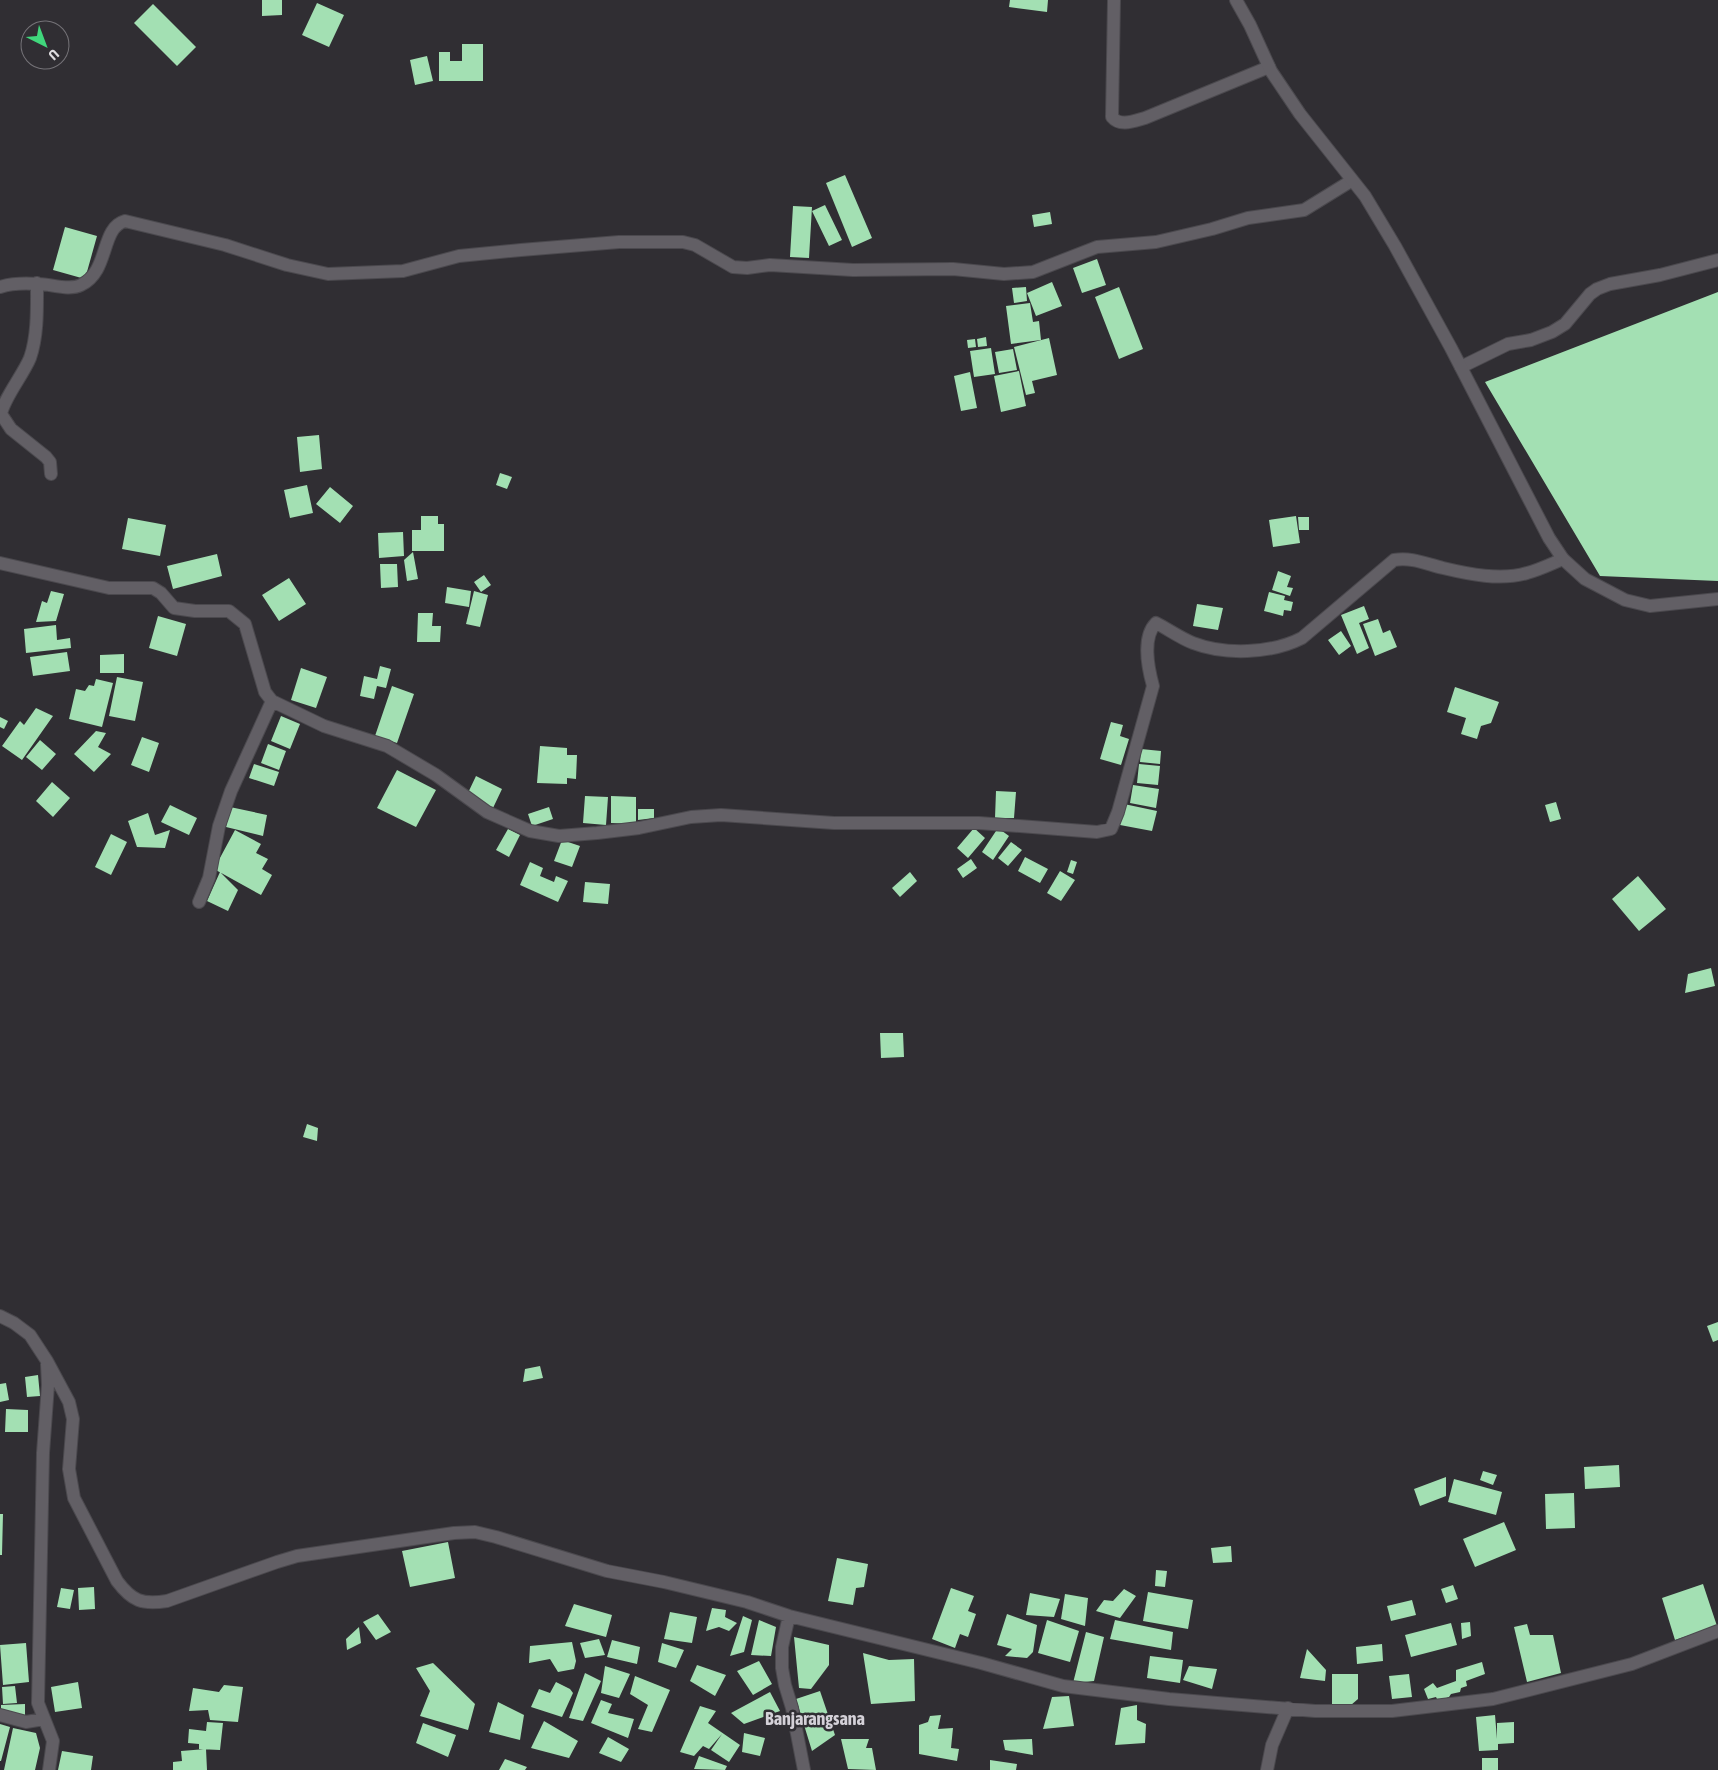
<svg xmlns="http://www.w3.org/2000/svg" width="1718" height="1770" viewBox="0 0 1718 1770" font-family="'Asap Condensed',sans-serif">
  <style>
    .building { fill: #a3e0b3 }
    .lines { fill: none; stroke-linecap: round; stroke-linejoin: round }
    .minor-casing { stroke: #4b494e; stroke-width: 14 }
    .tertiary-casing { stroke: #4b494e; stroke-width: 14 }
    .minor { stroke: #625f65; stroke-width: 12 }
    .tertiary { stroke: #625f65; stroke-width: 12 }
    .labels { text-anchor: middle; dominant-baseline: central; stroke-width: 5; stroke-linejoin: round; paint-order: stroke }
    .quarter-label { font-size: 18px; font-weight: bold; fill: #d4d1d8; stroke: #302e33 }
  </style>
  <rect width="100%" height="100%" fill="#302e33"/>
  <path class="building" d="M262 0H282V15L262 16Z
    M1010 0H1048L1047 12 1009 7Z
    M317 3 344 15 329 47 302 35Z
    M153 4 196 47 177 66 134 23Z
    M462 44H483V81H439V52H450V61H462Z
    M427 56 433 81 415 85 410 60Z
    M845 175 872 238 852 247 826 183Z
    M825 205 842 240 829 246 812 211Z
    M793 206 812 207 809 258 790 257Z
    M1050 212 1052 224 1034 227 1032 215Z
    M65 227 97 236 85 279 53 270Z
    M1097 259 1106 285 1082 293 1073 268Z
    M1052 282 1062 306 1036 316 1027 293Z
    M1026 287 1027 301 1014 303 1012 288Z
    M1119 287 1143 349 1119 359 1095 297Z
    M1718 292V581L1600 576 1485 382Z
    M1030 303 1033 322 1039 321 1041 340 1011 344 1006 306Z
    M986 337 987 346 978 347 977 339Z
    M1049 338 1057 375 1032 381 1035 393 1026 395 1014 347Z
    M975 339 976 347 968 348 967 340Z
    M991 348 995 374 974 377 970 351Z
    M1013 349 1017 370 999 373 995 352Z
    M1019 371 1026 406 1001 412 994 376Z
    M970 372 977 408 961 411 954 376Z
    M319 435 322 469 300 472 297 437Z
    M500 473 512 477 507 489 496 485Z
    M307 485 313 513 290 518 284 490Z
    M330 487 353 506 340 523 316 504Z
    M421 516H438V524H444V551H412V530H421Z
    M1296 516 1300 543 1273 547 1269 520Z
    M1298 517H1309V530H1299Z
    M128 518 166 525 160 556 122 549Z
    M403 532 404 556 379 558 378 533Z
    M413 552 418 579 407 581 404 560Z
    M217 554 222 576 173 589 167 566Z
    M380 564H397L398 587 381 588Z
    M1278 571 1291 576 1287 587 1293 588 1290 596 1272 590Z
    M484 575 491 585 481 592 474 582Z
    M289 578 306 604 279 621 262 595Z
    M447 587 471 591 469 607 445 603Z
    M51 591 64 594 56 621 36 622 42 601 47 603Z
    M474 591 488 595 480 627 466 624Z
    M1269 592 1285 596 1284 600 1293 602 1291 611 1284 610 1283 616 1264 611Z
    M1197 604 1223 608 1218 630 1193 626Z
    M1364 606 1369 619 1359 623 1369 648 1357 654 1341 615Z
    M418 613H433L432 626H441L440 642H417Z
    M158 616 186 624 177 656 149 648Z
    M1378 619 1383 633 1390 630 1397 647 1375 656 1363 624Z
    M56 625 57 640 70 638 71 648 26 653 24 629Z
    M1341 631 1351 646 1339 655 1328 640Z
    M67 652 70 671 33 676 30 657Z
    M124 654V673H100V655Z
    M380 666 391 669 386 688 377 686 374 699 360 696 364 676 377 679Z
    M301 668 327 677 316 708 291 700Z
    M117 677 143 682 135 721 109 716Z
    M96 679 113 683 102 727 69 719 76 689 85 691 89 685 94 686Z
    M392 686 414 694 397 743 375 736Z
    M1455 687 1499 702 1491 723 1481 726 1477 739 1461 734 1466 718 1447 712Z
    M36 708 53 716 22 760 2 746 20 721 24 725Z
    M281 716 300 724 290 749 271 741Z
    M0 717 8 721 4 729 0 727Z
    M1111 722 1123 725 1120 736 1129 739 1121 765 1100 759Z
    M96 731 106 733 98 747 111 754 94 772 74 754Z
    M142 737 159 743 149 772 131 765Z
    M40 740 56 754 42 770 26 757Z
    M268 744 286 751 279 770 261 763Z
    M540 746 567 748V755H577L576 779 567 778V784L537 783Z
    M1141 749 1161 751 1160 764 1140 762Z
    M254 764 279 772 274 786 249 778Z
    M1139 764 1160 766 1158 785 1137 783Z
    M397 770 436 790 416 827 377 808Z
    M476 776 502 789 493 808 467 795Z
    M52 782 70 798 53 817 36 801Z
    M1133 785 1159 789 1156 808 1130 803Z
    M996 791 1016 792 1014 818H995Z
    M585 796 608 797 606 825 583 823Z
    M611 796 636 797V824L611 823Z
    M1556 802 1561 819 1550 822 1545 805Z
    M1124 804 1157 811 1152 831 1120 825Z
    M170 805 197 818 189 835 161 822Z
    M230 807 267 815 263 836 226 827Z
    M549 807 553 819 532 826 528 814Z
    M638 809H654V818L638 820Z
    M148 813 155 835 170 830 165 848 137 847 128 821Z
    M974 828 985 838 968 858 957 848Z
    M998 828 1009 836 993 860 982 852Z
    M508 829 520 835 509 857 496 850Z
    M235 830 261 844 256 853 268 859 262 869 272 875 261 895 214 869Z
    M111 834 127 842 111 875 95 867Z
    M562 840 580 846 572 867 554 861Z
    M1011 842 1022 850 1008 866 998 858Z
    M1025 857 1048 869 1040 883 1018 871Z
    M971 859 977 868 963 878 957 869Z
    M1071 860 1077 862 1073 874 1067 872Z
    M530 862 543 868 540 876 554 882 556 876 568 881 558 902 520 885Z
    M1060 871 1075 880 1061 901 1047 893Z
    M220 872 238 890 228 911 207 901Z
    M910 872 917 881 900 897 892 888Z
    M1638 876 1666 909 1639 931 1612 899Z
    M585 882 610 884 608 904 583 902Z
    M1711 968 1715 986 1685 993 1688 974Z
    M880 1033H903L904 1057 881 1058Z
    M307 1124 318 1128 317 1141 303 1137Z
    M1718 1322V1340L1713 1342 1707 1326Z
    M540 1366 543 1378 523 1382 525 1369Z
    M38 1375 40 1396 27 1397 25 1377Z
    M6 1383 9 1400 0 1402V1384Z
    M6 1409 28 1410V1432H5Z
    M1619 1465 1620 1487 1585 1489 1584 1467Z
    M1483 1471 1497 1475 1493 1485 1480 1480Z
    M1446 1477V1496L1420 1506 1414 1489Z
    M1454 1479 1502 1492 1496 1515 1448 1502Z
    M1574 1493 1575 1528 1546 1529 1545 1494Z
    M0 1514H3L2 1555H0Z
    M1504 1522 1516 1550 1475 1567 1463 1539Z
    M448 1542 455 1578 410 1587 402 1551Z
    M1231 1546 1232 1562 1213 1563 1211 1548Z
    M837 1558 868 1564 864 1587 856 1588 853 1605 828 1601Z
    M1156 1570 1167 1571 1165 1587 1155 1586Z
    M1703 1584 1717 1626 1675 1640 1662 1598Z
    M1453 1585 1458 1599 1446 1603 1441 1589Z
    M94 1587 95 1609 79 1610 78 1588Z
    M61 1588 74 1590 70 1609 57 1607Z
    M951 1588 974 1596 968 1611 976 1614 968 1637 960 1634 955 1648 932 1639Z
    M1124 1589 1136 1596 1120 1618 1096 1611 1104 1600 1113 1601Z
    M1148 1592 1193 1600 1188 1629 1143 1621Z
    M1030 1593 1060 1599 1054 1617 1026 1615Z
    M1065 1594 1088 1598 1085 1626 1061 1619Z
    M1412 1600 1416 1615 1391 1621 1387 1606Z
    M574 1604 612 1615 606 1637 565 1626Z
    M712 1608 726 1610 725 1617 737 1623 729 1631 719 1627 706 1631Z
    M670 1612 697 1617 692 1643 664 1639Z
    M378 1614 391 1632 376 1640 363 1622Z
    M1007 1614 1037 1625 1033 1652 1027 1658 1005 1656 1012 1649 997 1645Z
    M743 1616 752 1620 744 1652 730 1656Z
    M759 1620 776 1627 771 1656 751 1655Z
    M1047 1620 1079 1631 1070 1662 1038 1653Z
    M1115 1620 1173 1632 1171 1650 1110 1639Z
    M1470 1622 1471 1636 1462 1639 1461 1623Z
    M1451 1623 1457 1645 1411 1657 1405 1635Z
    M1527 1624 1530 1635H1553L1561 1673 1527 1682 1514 1627Z
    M359 1627 361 1643 347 1650 346 1639Z
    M1086 1632 1104 1637 1094 1681 1073 1683Z
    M794 1637 829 1645V1665L811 1689 799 1688Z
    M599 1639 605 1655 585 1658 580 1643Z
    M612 1640 640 1647 637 1664 607 1657Z
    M572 1642 576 1661 574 1669 558 1672 550 1659 529 1663 530 1646Z
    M26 1643 29 1682 3 1685 0 1645Z
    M662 1643 684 1650 676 1668 658 1662Z
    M1382 1644 1383 1661 1357 1664 1356 1647Z
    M1307 1649 1326 1670 1325 1681 1300 1678Z
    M863 1653 889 1660 914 1659 915 1701 871 1704Z
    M1150 1656 1183 1660 1180 1683 1147 1678Z
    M759 1661 772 1684 753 1695 737 1671Z
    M1482 1662 1485 1674 1466 1681 1467 1686 1461 1688 1460 1692 1451 1694 1449 1697 1438 1701 1436 1697 1428 1699 1424 1689 1433 1683 1437 1688 1456 1681V1670Z
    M433 1663 475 1704 468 1730 420 1716 430 1691 416 1668Z
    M697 1665 726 1675 715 1696 690 1681Z
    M605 1666 630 1674 619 1698 601 1693Z
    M1189 1666 1217 1669 1212 1689 1183 1680Z
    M585 1673 601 1681 583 1721 569 1718Z
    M1332 1674H1358V1699L1351 1705H1332Z
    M1409 1674 1412 1697 1392 1699 1389 1676Z
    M635 1676 670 1690 652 1732 638 1729 648 1705 630 1694Z
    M78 1682 82 1708 55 1712 51 1687Z
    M556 1682 570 1689 573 1693 562 1717 531 1707 539 1689 550 1693Z
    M224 1685 243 1687 238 1722 210 1720 208 1710 189 1711 193 1688 219 1692Z
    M15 1686 17 1703 3 1704 2 1687Z
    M820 1691 835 1735 812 1751 796 1699Z
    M770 1692 780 1711 744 1724 731 1713Z
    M1069 1696 1074 1726 1043 1729 1052 1697Z
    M601 1700 612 1704 608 1713 634 1719 628 1738 591 1723Z
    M498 1702 524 1715 520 1740 489 1732Z
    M25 1704V1717L1 1713V1705Z
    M1137 1705V1720L1146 1724 1145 1743 1115 1745 1121 1708Z
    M700 1706 716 1711 708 1723 740 1745 729 1762 711 1750 722 1734 709 1749 703 1746 694 1756 680 1752Z
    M941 1715 938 1729 953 1728 951 1748 959 1749 957 1761 919 1754V1725L928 1722 930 1716Z
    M1495 1715 1497 1739V1723L1514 1722V1743L1498 1744V1750L1479 1751 1476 1717Z
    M544 1721 578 1741 569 1758 531 1748Z
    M207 1722 223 1723 220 1750 199 1749V1744L188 1743 189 1729 206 1731Z
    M423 1723 456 1735 448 1757 416 1743Z
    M0 1724 10 1727 1 1761H0Z
    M13 1728 36 1733 40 1748 35 1770H4Z
    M744 1733 765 1738 760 1756 742 1752Z
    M608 1737 629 1749 621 1762 599 1753Z
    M841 1739H869L866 1748H872L876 1770 848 1769Z
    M1032 1739 1033 1755 1005 1750 1003 1740Z
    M206 1749 207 1770H173V1762L182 1761 181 1751Z
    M62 1751 93 1756 91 1770H58Z
    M699 1756 727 1766 725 1770 694 1769Z
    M1482 1758H1498V1770H1482Z
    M505 1759 527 1767 525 1770H499Z
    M990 1760 1017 1764 1016 1770H990Z"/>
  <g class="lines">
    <defs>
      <path id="minor" d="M1114 0 1112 117C1120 127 1134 121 1145 118L1269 67
        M37 283C37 307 38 335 30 358 23 375 4 398 1 414L11 429 46 457 50 462 51 474
        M0 287C12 283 26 283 39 284 51 284 69 291 81 285 110 271 100 228 125 221L225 245 287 265 328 274 403 271 459 256 521 250 619 242H683L695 245 733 267 747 268 770 265 853 270 953 269 1004 274 1033 272 1097 247 1156 242 1212 229 1248 218 1304 210 1351 181
        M1461 367 1508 344 1531 340 1552 332 1565 324 1590 294 1597 289 1610 284 1660 275 1718 260
        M0 563 109 588H153L161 593 174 608 195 611H229L245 624 265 692 272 701 231 791 219 826 209 878 199 902
        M272 701 324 726 387 746 436 775 487 812 530 831 559 836 597 833 639 828 691 817 721 815 834 823H979L1097 832 1111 829 1118 812 1153 686C1148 668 1142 637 1156 623 1168 629 1180 638 1193 643 1224 655 1271 654 1302 638L1394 560C1412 557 1426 564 1443 568 1468 574 1501 581 1527 573 1539 570 1551 564 1563 559
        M0 1316 14 1323 30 1335 47 1361 69 1402 73 1419 69 1469 74 1498 117 1581C132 1601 142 1605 167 1601L277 1562 297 1556 454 1533 475 1532 496 1537 607 1571 664 1582 747 1602 789 1616 981 1663 1063 1686 1169 1699 1315 1711H1392L1493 1699 1632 1664 1718 1631
        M47 1364 48 1385 43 1453 38 1703 53 1741 49 1770
        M789 1616 782 1647V1668L785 1685 792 1708 804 1770
        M0 1715 26 1722 44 1719
        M1267 1770 1272 1745 1288 1708"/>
      <path id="tertiary" d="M1236 0 1250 25 1271 71 1300 114 1365 196 1395 246 1451 348 1549 538 1563 559 1585 579 1625 600 1650 606 1718 599"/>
    </defs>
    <use href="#minor" class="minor-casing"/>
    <use href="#tertiary" class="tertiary-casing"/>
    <use href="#minor" class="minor"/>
    <use href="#tertiary" class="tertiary"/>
  </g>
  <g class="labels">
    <g class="quarter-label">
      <text x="815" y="1718">Banjarangsana</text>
    </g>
  </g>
  <g transform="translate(45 45) rotate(138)"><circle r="24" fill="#302e33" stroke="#757378"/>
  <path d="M0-4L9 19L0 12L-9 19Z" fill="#40d77c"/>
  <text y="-8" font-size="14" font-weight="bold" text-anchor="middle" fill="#dddbdf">U</text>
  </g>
</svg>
